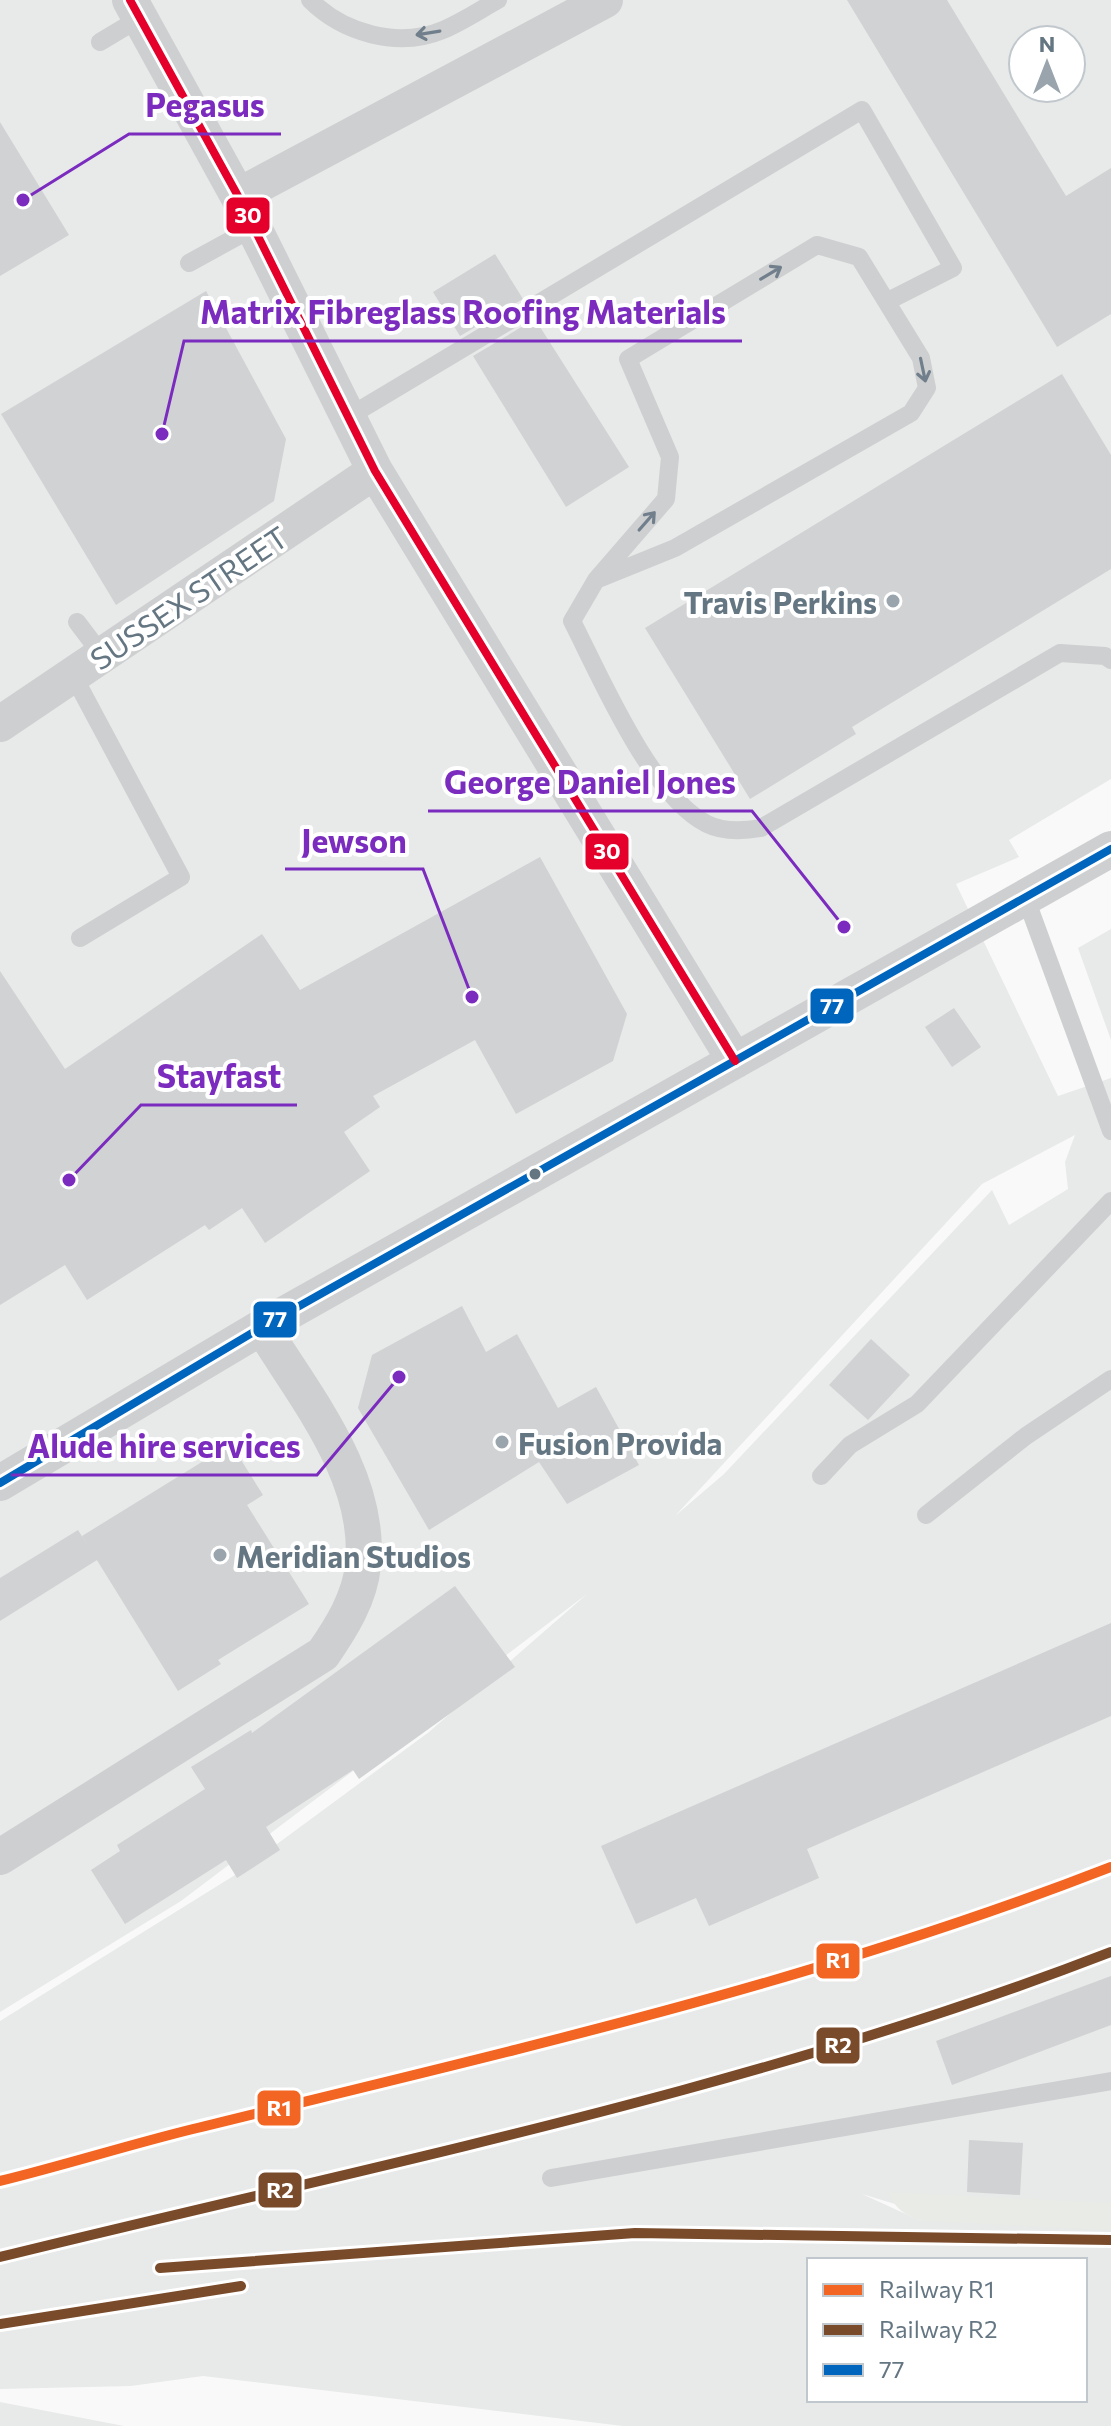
<svg xmlns="http://www.w3.org/2000/svg" width="1111" height="2426" viewBox="0 0 1111 2426" font-family="Commissioner,sans-serif">
  <style>
    .built { fill: #e8e9e9; fill-rule: evenodd }
    .green { fill: #e8ebe6 }
    .building { fill: #d0d2d3 }
    .lines { fill: none; stroke-linecap: round; stroke-linejoin: round }
    .service { stroke: #cecfd0; stroke-width: 18 }
    .minor { stroke: #cecfd0; stroke-width: 36 }
    .rail { stroke: #c3c5c6; stroke-width: 6; stroke-dasharray: 12 6; stroke-linecap: butt }
    .bus-1-casing { stroke: #fff; stroke-width: 14 }
    .bus-2-casing { stroke: #fff; stroke-width: 14 }
    .bus-1 { stroke: #0065bd; stroke-width: 8 }
    .bus-2 { stroke: #e4002b; stroke-width: 8 }
    .rail-1-casing { stroke: #fff; stroke-width: 16 }
    .rail-2-casing { stroke: #fff; stroke-width: 16 }
    .rail-1 { stroke: #f26522; stroke-width: 10 }
    .rail-2 { stroke: #7a4b2a; stroke-width: 10 }
    .oneway { stroke: #707f8b }
    .poi-dot { fill: #99a4ac; stroke: #fff; stroke-width: 3 }
    .bus-dot { fill: #657683; stroke: #fff; stroke-width: 3 }
    .labels { text-anchor: middle; dominant-baseline: central; stroke-width: 8; stroke-linejoin: round; paint-order: stroke }
    .street-label { font-size: 30px; fill: #657683; stroke: #fff }
    .poi-label { font-size: 30px; font-weight: bold; fill: #657683; stroke: #fff; text-anchor: start }
    .leader { fill: none; stroke: #7b2cbf; stroke-width: 3 }
    .callout-dot { fill: #7b2cbf; stroke: #fff; stroke-width: 3 }
    .callout-label { font-size: 32px; text-anchor: middle; font-weight: bold; fill: #7b2cbf; stroke: #fff; stroke-width: 8; stroke-linejoin: round; paint-order: stroke }
    .line-badge { stroke: #fff; stroke-width: 3 }
    .badge-label { font-size: 22px; text-anchor: middle; font-weight: bold; fill: #fff }
  </style>
  <rect width="100%" height="100%" fill="#f9f9f9"/>
  <path class="built" d="M0 0H1111V779L1009 840 1019 857 956 884 1058 1096 1111 1078V2426H623L203 2376 131 2386 0 2389V2021L235 1875 429 1732 587 1594 181 1901 0 2012ZM1023 40H1071V88H1023ZM1075 1135 1065 1162 1068 1189 1009 1225 992 1190 724 1474 675 1516 982 1184ZM862 2194 951 2221H921ZM809 2260H1085V2400H809Z
    M1111 929V1040L1078 948Z
    M0 2402 124 2426H0Z"/>
  <path class="green" d="M889 2192 1111 2203V2230L921 2221C906 2215 894 2209 889 2192Z"/>
  <path class="building" d="M847 0H947L1066 196 1111 168V314L1057 347Z
    M0 122 69 235 0 276Z
    M495 254 523 299 460 336 433 292Z
    M206 291 286 439 274 501 116 605 1 414Z
    M535 319 629 467 566 507 473 356Z
    M1062 374 1111 455V569L852 727 856 734 750 799 645 628Z
    M540 857 627 1014 613 1061 516 1114 475 1040 373 1096 380 1107 344 1132 370 1171 265 1243 242 1208 209 1230 205 1225 87 1300 65 1265 0 1305V971L65 1069 262 934 300 990Z
    M954 1008 981 1047 952 1067 925 1027Z
    M462 1306 486 1352 517 1334 558 1408 596 1387 639 1465 567 1504 539 1462 429 1530 358 1408 372 1355Z
    M871 1339 910 1375 868 1420 829 1385Z
    M231 1444 263 1495 247 1505 309 1604 218 1660 221 1664 178 1691 82 1536Z
    M78 1530 97 1560 0 1621V1578Z
    M455 1586 515 1667 359 1779 353 1770 266 1827 280 1850 237 1878 226 1860 125 1924 91 1870 120 1851 117 1845 205 1789 191 1767 251 1730 252 1733Z
    M1111 1623V1716L807 1849 819 1878 709 1926 696 1898 636 1924 601 1846Z
    M1111 1976V2025L952 2085 936 2041Z
    M969 2140 1023 2143 1020 2195 967 2192Z"/>
  <g class="lines">
    <path class="service" d="M310 0C343 33 398 49 443 30 462 22 480 10 498 0
      M100 42 140 18
      M189 263 253 228
      M348 417 862 110 953 268 888 301
      M596 580 675 548 911 413 927 388 921 358 859 257 817 245 628 359 670 457 666 499 596 580 572 621C600 676 651 796 707 824 723 832 744 831 761 828L1060 653 1105 656 1111 660
      M77 622 102 655
      M73 675 181 877 80 938
      M1025 896 1111 1131
      M821 1476 850 1445 917 1404 1111 1201
      M926 1515 1026 1436 1111 1379
      M551 2178 1111 2081"/>
    <path class="minor" d="M130 0 238 196 375 471 735 1061
      M238 196 605 0
      M0 724 375 471
      M0 1483 262 1327 1111 849
      M0 1857 323 1654C341 1628 360 1598 363 1565 372 1477 305 1397 262 1327"/>
    <path class="rail" d="M0 2183 19 2176"/>
    <defs>
      <path id="bus-1" d="M0 1483 262 1327 1111 849"/>
      <path id="bus-2" d="M130 0 238 196 375 471 735 1061"/>
    </defs>
    <use href="#bus-1" class="bus-1-casing"/>
    <use href="#bus-2" class="bus-2-casing"/>
    <use href="#bus-1" class="bus-1"/>
    <use href="#bus-2" class="bus-2"/>
    <defs>
      <path id="rail-1" d="M0 2181C65 2165 128 2145 193 2129 505 2052 811 1984 1111 1867"/>
      <path id="rail-2" d="M0 2257C373 2165 752 2091 1111 1952
        M160 2268 635 2233 1111 2240
        M0 2324 241 2286"/>
    </defs>
    <use href="#rail-1" class="rail-1-casing"/>
    <use href="#rail-2" class="rail-2-casing"/>
    <use href="#rail-1" class="rail-1"/>
    <use href="#rail-2" class="rail-2"/>
  </g>
  <defs><path id="oneway-shaft" d="M-6 0H5M1.5-3L5.5 0L1.5 3" fill="none" stroke-width="1.6" stroke-linecap="round" stroke-linejoin="round" transform="scale(2)"/></defs>
  <g class="oneway">
    <use href="#oneway-shaft" transform="translate(428 33) rotate(171)"/>
    <use href="#oneway-shaft" transform="translate(771 273) rotate(-31)"/>
    <use href="#oneway-shaft" transform="translate(923 370) rotate(78)"/>
    <use href="#oneway-shaft" transform="translate(647 521) rotate(-49)"/>
  </g>
  <g class="poi-dot">
    <circle cx="893" cy="601" r="8"/>
    <circle cx="502" cy="1442" r="8"/>
    <circle cx="220" cy="1555" r="8"/>
  </g>
  <circle class="bus-dot" cx="535" cy="1174" r="7"/>
  <g class="labels">
    <g class="street-label">
      <text transform="translate(188 597) rotate(-34)">SUSSEX STREET</text>
    </g>
    <g class="poi-label">
      <text x="877" y="601" text-anchor="end">Travis Perkins</text>
      <text x="518" y="1442">Fusion Provida</text>
      <text x="236" y="1555">Meridian Studios</text>
    </g>
  </g>
  <path class="leader" d="M23 200L129 134H281M162 434L184 341H742M844 927L752 811H428M472 997L423 869H285M69 1180L141 1105H297M399 1377L317 1475H11"/>
  <g class="callout-dot">
    <circle cx="23" cy="200" r="8"/>
    <circle cx="162" cy="434" r="8"/>
    <circle cx="844" cy="927" r="8"/>
    <circle cx="472" cy="997" r="8"/>
    <circle cx="69" cy="1180" r="8"/>
    <circle cx="399" cy="1377" r="8"/>
  </g>
  <g class="callout-label">
    <text x="205" y="117">Pegasus</text>
    <text x="463" y="324">Matrix Fibreglass Roofing Materials</text>
    <text x="590" y="794">George Daniel Jones</text>
    <text x="354" y="853">Jewson</text>
    <text x="219" y="1088">Stayfast</text>
    <text x="164" y="1458">Alude hire services</text>
  </g>
  <g class="line-badge">
    <rect x="225" y="196" width="46" height="39" rx="8" fill="#e4002b"/>
    <rect x="584" y="832" width="46" height="39" rx="8" fill="#e4002b"/>
    <rect x="809" y="987" width="46" height="38" rx="8" fill="#0065bd"/>
    <rect x="252" y="1300" width="46" height="39" rx="8" fill="#0065bd"/>
    <rect x="815" y="1942" width="46" height="38" rx="8" fill="#f26522"/>
    <rect x="815" y="2026" width="46" height="39" rx="8" fill="#7a4b2a"/>
    <rect x="256" y="2089" width="46" height="38" rx="8" fill="#f26522"/>
    <rect x="257" y="2171" width="46" height="38" rx="8" fill="#7a4b2a"/>
  </g>
  <g class="badge-label">
    <text x="248" y="223">30</text>
    <text x="607" y="859">30</text>
    <text x="832" y="1014">77</text>
    <text x="275" y="1327">77</text>
    <text x="838" y="1968">R1</text>
    <text x="838" y="2053">R2</text>
    <text x="279" y="2116">R1</text>
    <text x="280" y="2198">R2</text>
  </g>
  <rect x="807" y="2258" width="280" height="144" fill="#ffffff" stroke="#c1c8cd" stroke-width="2"/>
  <rect x="823" y="2284" width="40" height="12" fill="#f26522" stroke="#c1c8cd" stroke-width="2"/>
  <text x="879" y="2298" font-size="24" fill="#657683">Railway R1</text>
  <rect x="823" y="2324" width="40" height="12" fill="#7a4b2a" stroke="#c1c8cd" stroke-width="2"/>
  <text x="879" y="2338" font-size="24" fill="#657683">Railway R2</text>
  <rect x="823" y="2364" width="40" height="12" fill="#0065bd" stroke="#c1c8cd" stroke-width="2"/>
  <text x="879" y="2378" font-size="24" fill="#657683">77</text>
  <g transform="translate(1047 64)"><circle r="38" fill="#ffffff" stroke="#c1c8cd" stroke-width="2"/>
  <path d="M0-6L14 30L0 20L-14 30Z" fill="#99a4ac"/>
  <text y="-12" font-size="22" font-weight="bold" text-anchor="middle" fill="#657683">N</text>
  </g>
</svg>
